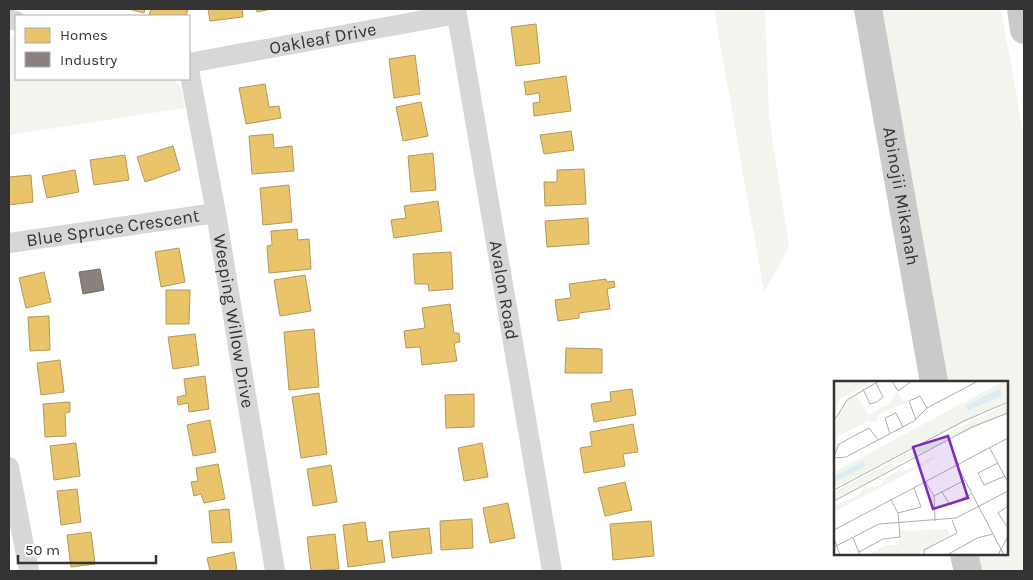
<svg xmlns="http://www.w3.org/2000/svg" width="1033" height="580" viewBox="0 0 1033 580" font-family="Karla,sans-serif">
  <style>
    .green { fill: #f1f5ed }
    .homes { fill: #e9c46a; stroke: #b2985a }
    .industry { fill: #8a817c; stroke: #706a66 }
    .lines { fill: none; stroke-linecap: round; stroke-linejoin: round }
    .minor { stroke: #d7d7d7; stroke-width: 20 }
    .primary { stroke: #cacaca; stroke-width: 28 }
    .labels { text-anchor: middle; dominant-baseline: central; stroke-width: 5; stroke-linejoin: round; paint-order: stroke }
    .street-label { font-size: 18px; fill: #333; stroke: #fff }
    .inset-road { fill: none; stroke: #adadad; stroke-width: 1 }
    .view { fill: #7b2cbf; fill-opacity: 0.15; stroke: #7b2cbf; stroke-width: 2.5 }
    .inset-edge { fill: none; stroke: #333; stroke-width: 2.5 }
  </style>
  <rect width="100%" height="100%" fill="#fff"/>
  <path class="green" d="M714 9H765L769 117 789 247 764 292Z
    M879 9H1001L1024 136V571H978L975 554H1007V382H945Z
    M12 37 16 38V79H173L181 87 185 108 9 135V48Z"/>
  <path class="homes" d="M129 9H145L144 13Z
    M151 9H188L186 16H153L149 15Z
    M208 9H242L243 17 210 21Z
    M256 9H271L257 12Z
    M536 24 540 63 516 66 511 27Z
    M415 55 420 94 394 98 389 59Z
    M566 76 571 111 534 116 533 103 540 102 539 93 526 95 524 82Z
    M265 84 269 107 279 106 281 118 246 124 239 88Z
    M421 102 428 136 403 141 396 107Z
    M571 131 574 150 544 154 540 135Z
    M273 134 274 148 292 146 294 171 252 174 249 136Z
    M173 146 180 170 145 182 137 157Z
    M433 153 436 190 411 192 408 156Z
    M125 155 129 180 94 185 90 160Z
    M584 169 586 204 545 206 544 182H557V170Z
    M75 170 79 192 47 198 42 176Z
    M31 175 33 202 9 205V177Z
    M289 185 292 222 263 225 260 188Z
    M438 201 442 231 394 238 391 220 406 218 404 206Z
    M588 218 589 244 547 247 545 221Z
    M297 229 298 240 309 239 311 269 269 273 267 246 272 245 271 231Z
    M179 248 185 282 161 287 155 252Z
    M451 252 453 289 429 291 428 284H415L413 254Z
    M44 272 51 302 26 308 19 278Z
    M305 275 311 311 280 316 274 280Z
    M606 279 607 282 614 281 615 287 607 289 610 309 579 313V318L558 321 555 300 571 298 569 284Z
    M166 290H190L189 324H166Z
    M450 304 454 333H459L460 342 454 343 457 361 422 365 420 347 406 348 404 331 425 328 422 308Z
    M49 316 50 350 30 351 28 317Z
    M314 329 319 387 289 390 284 332Z
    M195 334 199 365 173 369 168 337Z
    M566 348 602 349V373H565Z
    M60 360 64 392 41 395 37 363Z
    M205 376 209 409 189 412 188 403 178 405 177 397 186 395 184 379Z
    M632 389 636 415 594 422 591 404 611 401 610 392Z
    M319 393 327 454 301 458 292 397Z
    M474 394V427L446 428 445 395Z
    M70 402V412L65 413 66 436 45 437 43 404Z
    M210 420 216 452 193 456 187 425Z
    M633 424 638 452 623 454 625 466 584 473 580 448 592 446 590 432Z
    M76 443 80 476 54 480 50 446Z
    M482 443 488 477 464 481 458 448Z
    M218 464 225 499 204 503 201 494 194 496 191 482 198 481 196 468Z
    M331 465 337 502 313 506 307 469Z
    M625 482 632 510 605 516 598 488Z
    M77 489 81 522 61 525 57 491Z
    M508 503 515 538 490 543 483 508Z
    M229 509 232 542 212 543 209 511Z
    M472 519 473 548 441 550 440 521Z
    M651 521 654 556 613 560 610 524Z
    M365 522 368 542 382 540 385 562 348 567 343 525Z
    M429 528 432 553 392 558 389 532Z
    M91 532 95 564 71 567 67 535Z
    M335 534 339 569 311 571 307 537Z
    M234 552 237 571H210L207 558Z"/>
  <path class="industry" d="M100 269 104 290 83 294 79 272Z"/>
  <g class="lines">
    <g class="minor">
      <path id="s1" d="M456 9 552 571"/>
      <path d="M9 19 16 21"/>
      <path id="s2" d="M189 63 457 14"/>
      <path id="s3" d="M189 70 216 213 275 571"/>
      <path id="s4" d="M9 243 216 213"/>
      <path d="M9 467 29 571"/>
    </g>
    <g class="primary">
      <path id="s5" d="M868 9 934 382"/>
      <path d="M1021 9 1024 30"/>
      <path d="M964 554 968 571"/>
    </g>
  </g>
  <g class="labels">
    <g class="street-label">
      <text stroke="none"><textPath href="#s2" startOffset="136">Oakleaf Drive</textPath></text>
      <text stroke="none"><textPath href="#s5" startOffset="190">Abinojii Mikanah</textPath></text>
      <text stroke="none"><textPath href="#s4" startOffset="105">Blue Spruce Crescent</textPath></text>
      <text stroke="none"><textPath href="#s1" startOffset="285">Avalon Road</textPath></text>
      <text stroke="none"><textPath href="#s3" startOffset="255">Weeping Willow Drive</textPath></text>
    </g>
  </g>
  <g transform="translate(834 381)">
    <rect width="174" height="174" fill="#fff"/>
    <path d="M0 0H39L6 18 0 34ZM170 0H174V19L0 107V91ZM64 10 66 17 73 22 53 29 55 35 52 30 44 34 42 41 37 40 36 46V39L5 55 2 58 4 63 0 73V43L10 23 23 14 34 34 46 28 44 21 47 27 56 23ZM174 22V31L64 83 61 78ZM99 76 102 77 0 131V124L23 115 31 107 47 104 48 99 63 90H70ZM60 80 61 86 0 119V111ZM113 148 116 154 83 174H34L52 164H65L66 150Z" fill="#f1f5ed"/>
    <path d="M163 9H167V15L133 30V24ZM29 80 31 83 28 88 0 101V96Z" fill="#ddebf3"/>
    <path class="inset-road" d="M58 0 64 10 78 0M29 8 36 23 43 21 49 16 42 2M82 39 75 20 86 15 93 27M0 40 13 19 45 0M56 53 51 37 62 32 69 46M155 66 174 101M0 75 5 63 35 47 44 59M0 77 12 76 80 40 93 27 144 0M164 82 144 92 150 104 171 95M123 84 170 174M91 100 100 115 101 140M0 109 130 40 174 21M108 111 116 124 137 113M100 115 131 99M0 120 138 46 174 32M174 125 164 132 174 147M64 132 87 126 80 107M0 149 174 57M19 157 26 174M0 158 6 174M2 165 45 143 122 137 174 110M25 171 49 158 66 156 64 132 57 119M90 174V169L123 152 118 139M113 174 143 157 159 153M164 174 174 155"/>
    <path class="view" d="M114 55 134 117 99 128 79 66Z"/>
    <rect width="174" height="174" class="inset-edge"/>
  </g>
  <rect width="1033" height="580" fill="none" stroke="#333333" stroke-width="20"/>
  <rect x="15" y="15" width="175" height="65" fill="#ffffff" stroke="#adadad"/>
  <rect x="25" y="28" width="25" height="15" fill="#e9c46a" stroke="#adadad"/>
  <text x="60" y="40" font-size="15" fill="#333333">Homes</text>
  <rect x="25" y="52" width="25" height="15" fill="#8a817c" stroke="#adadad"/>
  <text x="60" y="65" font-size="15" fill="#333333">Industry</text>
  <path d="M18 555v8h138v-8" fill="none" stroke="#333333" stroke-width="2.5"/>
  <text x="25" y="555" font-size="15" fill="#333333" stroke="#ffffff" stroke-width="4" paint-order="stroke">50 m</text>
</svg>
